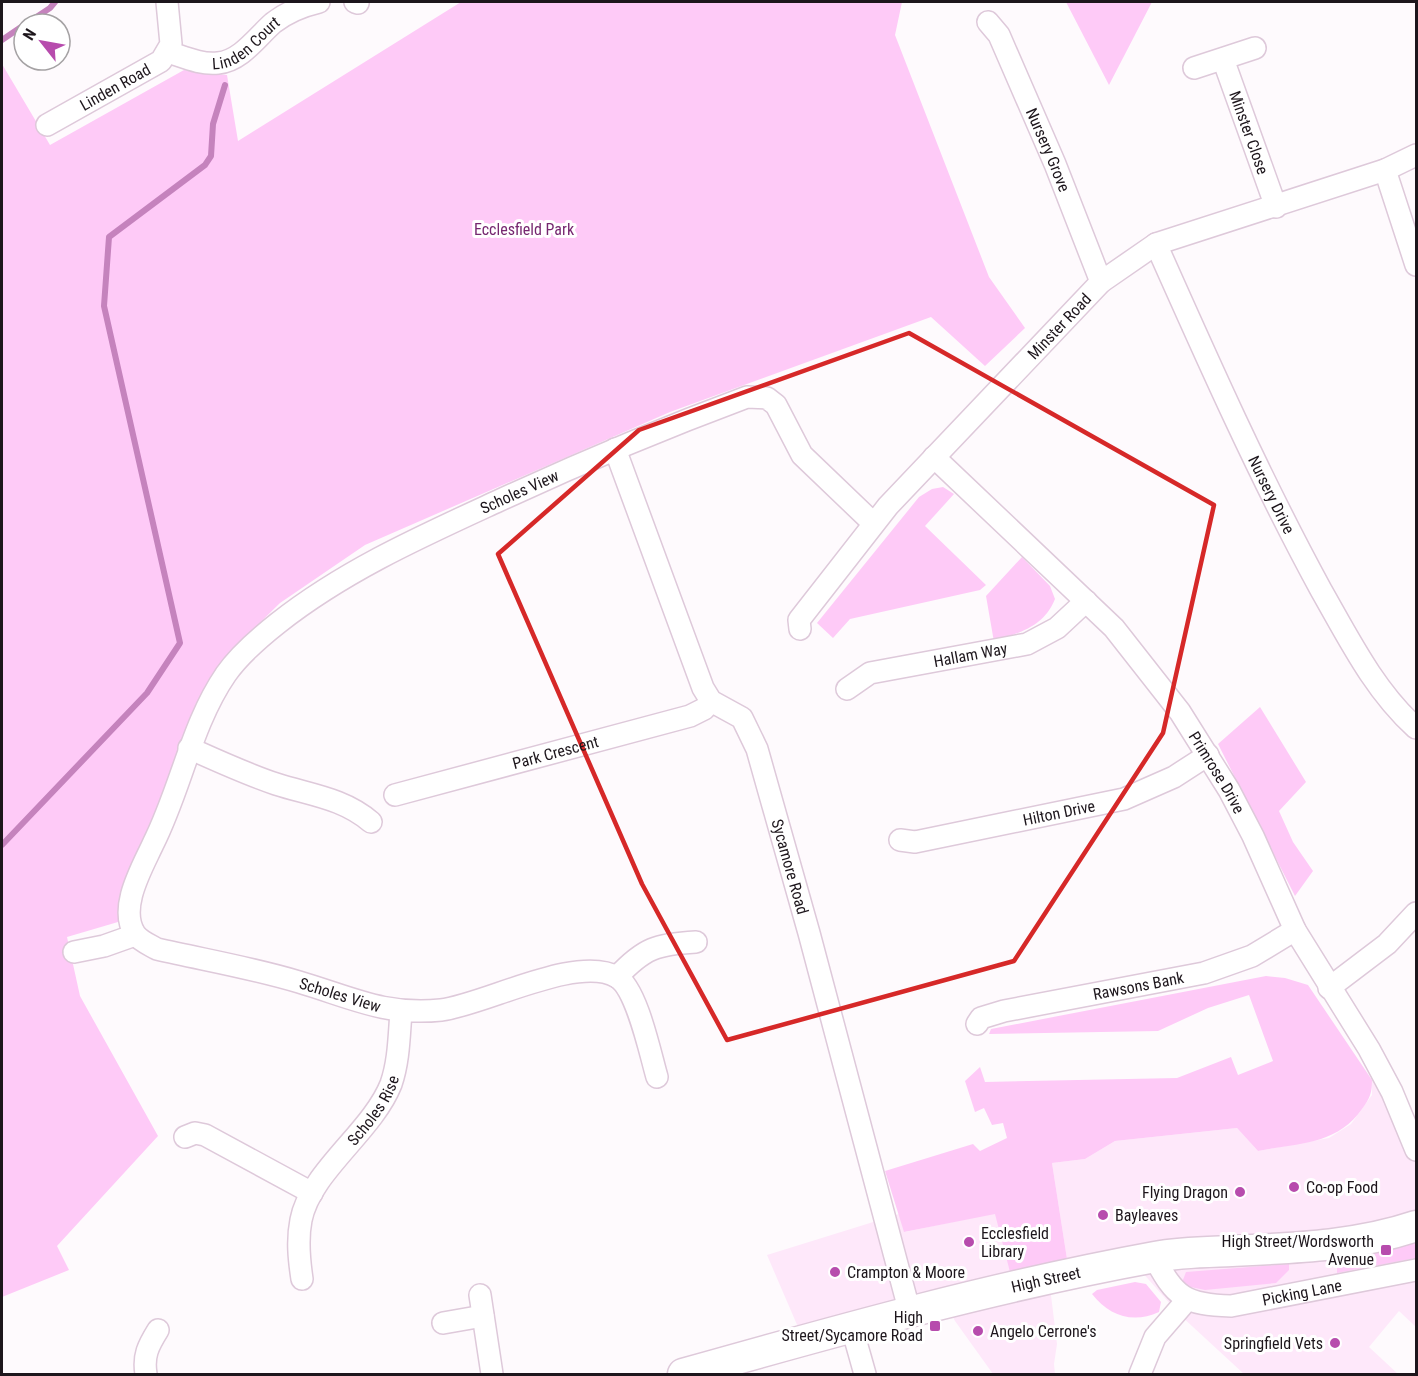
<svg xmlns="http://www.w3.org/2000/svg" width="1418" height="1376" viewBox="0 0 1418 1376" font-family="'Roboto Condensed',sans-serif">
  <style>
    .built { fill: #fee8fa }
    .green { fill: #fecaf7 }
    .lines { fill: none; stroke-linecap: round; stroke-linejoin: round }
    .stream { stroke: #c583bd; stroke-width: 6 }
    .street-casing { stroke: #dec9da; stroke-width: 24 }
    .secondary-casing { stroke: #dec9da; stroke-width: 33 }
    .street { stroke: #fff; stroke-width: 21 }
    .secondary { stroke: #fff; stroke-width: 30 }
    .marked { fill: none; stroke: #d62828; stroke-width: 4.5; stroke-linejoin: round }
    .poi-dot { fill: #b74cad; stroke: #fff; stroke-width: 2 }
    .labels { text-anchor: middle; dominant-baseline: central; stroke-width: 6; stroke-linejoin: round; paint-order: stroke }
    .street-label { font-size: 16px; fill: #1d161c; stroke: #fff }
    .park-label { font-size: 16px; fill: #762770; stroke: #fff }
    .poi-label { font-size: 16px; fill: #1d161c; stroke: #fff; text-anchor: start }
  </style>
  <rect width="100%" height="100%" fill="#fefafd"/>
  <path class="built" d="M1372 1080 1392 1092 1416 1150V1327L1399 1311 1369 1347 1398 1374H1244L1180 1315 1133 1262 1049 1279 1057 1344 1054 1364 1055 1374H993L955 1321 946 1304 804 1341 767 1255 899 1214 905 1232 995 1213 1067 1259 1052 1163 1085 1159 1115 1141 1237 1128 1258 1151 1329 1138 1351 1124 1372 1095Z"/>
  <path class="green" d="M461 2H902L895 35 989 277 1025 328 985 366 931 317 670 412 365 545 280 603 229 653 196 703 161 799 127 875 118 922 67 937 80 996 158 1136 57 1246 69 1270 2 1297V64L50 145 184 70 227 75 238 141Z
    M1066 2H1152L1109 85Z
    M943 487 954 494 925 526 986 585 980 590 850 619 833 638 817 623 919 497 932 489Z
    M1022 557 1050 586 1055 599C1043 628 1021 631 994 642L986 596Z
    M1260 707 1306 782 1279 811 1293 842 1313 871 1295 896 1218 744Z
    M1266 976 1285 978 1308 985 1372 1080C1372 1093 1370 1098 1362 1109 1337 1145 1298 1143 1258 1151L1237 1128 1115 1141 1085 1159 1052 1163 1067 1259 1010 1272 995 1214 904 1232 885 1171 973 1144 980 1151 1007 1138 1003 1123 992 1125 984 1108 975 1112 965 1081 980 1067 985 1082 1177 1078 1231 1057 1238 1075 1273 1061 1249 995 1208 1008 1158 1031 989 1034 991 1029Z
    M1416 1240V1258L1337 1273V1257Z
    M1289 1264V1270L1276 1283 1205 1290 1181 1285 1186 1272Z
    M1135 1282 1146 1284 1161 1302 1159 1312C1133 1324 1109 1316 1092 1294L1097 1290Z"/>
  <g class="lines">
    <path class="stream" d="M26 24 50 8 55 2
      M2 40 24 25
      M2 845 147 693 180 643 104 306 109 237 205 165 211 156 213 124 225 85"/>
    <defs>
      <g id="street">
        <path d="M355 2 358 3"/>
        <path id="s1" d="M988 22 999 35 1055 164 1101 282"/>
        <path id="s2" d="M168 52C184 57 201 65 218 63 241 61 257 37 273 23 287 12 302 6 319 2"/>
        <path id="s3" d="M1223 59 1276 207"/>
        <path d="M1194 68 1255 48"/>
        <path id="s4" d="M47 125 161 61 171 44 167 2"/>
        <path d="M1385 170 1416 265"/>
        <path id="s5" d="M1156 244C1208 361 1260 478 1321 590 1349 639 1374 690 1416 728"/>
        <path id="s6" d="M615 449 703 688 711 701 742 718 757 749 809 933 910 1313"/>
        <path id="s7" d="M934 457 1114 628 1180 712 1229 790 1253 836 1295 930 1369 1049 1392 1092 1416 1150"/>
        <path id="s8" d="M800 629 799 620 888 506 1101 282 1156 244 1385 170 1416 155"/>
        <path id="s9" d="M847 689 870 673 1027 644 1057 628 1086 601"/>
        <path d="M189 748C218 761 246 774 276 784 310 795 343 798 371 822"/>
        <path id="s10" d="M395 795 690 716 704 709 711 701"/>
        <path id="s11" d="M900 840 915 842 1124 799 1174 777 1208 755"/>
        <path d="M74 952 104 946 135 935"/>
        <path d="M617 977C644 948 657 944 696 942"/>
        <path d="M1329 988 1387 944 1416 913"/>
        <path id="s12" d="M977 1024 981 1018 1004 1011 1204 973 1252 956 1295 930"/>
        <path id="s13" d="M657 1077C650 1053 637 989 617 977 577 954 484 1005 441 1010 385 1016 350 997 299 982 253 968 205 960 157 949 150 945 140 941 135 934 118 908 142 868 153 844 181 789 191 725 226 674 240 654 259 638 278 623 344 571 420 537 496 502 578 464 661 429 747 397L767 398 776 405 802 455 873 523"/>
        <path d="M185 1137 195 1133 205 1135 312 1193"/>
        <path id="s14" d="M1154 1257C1175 1297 1185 1305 1231 1306L1416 1270"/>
        <path id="s15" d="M302 1279C299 1259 297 1240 301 1220 310 1172 372 1132 391 1084 399 1061 399 1036 401 1012"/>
        <path d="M480 1295 492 1374"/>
        <path d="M443 1323 483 1316"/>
        <path d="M852 1328 865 1374"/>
        <path d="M146 1374C143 1356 148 1346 158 1330"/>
        <path d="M1140 1374 1155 1337 1187 1300"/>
      </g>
      <g id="secondary">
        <path id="s16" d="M683 1374C839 1330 996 1286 1155 1257 1180 1252 1207 1252 1232 1251 1295 1248 1357 1246 1416 1226"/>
      </g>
    </defs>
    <use href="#street" class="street-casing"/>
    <use href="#secondary" class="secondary-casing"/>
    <use href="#street" class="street"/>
    <use href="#secondary" class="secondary"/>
  </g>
  <path class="marked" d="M909 333 1214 505 1163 733 1014 961 727 1040 642 884 498 554 639 430Z"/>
  <g class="poi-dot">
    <circle cx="1294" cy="1187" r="6"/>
    <circle cx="1240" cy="1192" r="6"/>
    <circle cx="1103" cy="1215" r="6"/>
    <circle cx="969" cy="1242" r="6"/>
    <rect x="1380" y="1244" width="12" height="12" rx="3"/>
    <circle cx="835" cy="1272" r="6"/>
    <rect x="929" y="1320" width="12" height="12" rx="3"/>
    <circle cx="978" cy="1331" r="6"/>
    <circle cx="1335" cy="1343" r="6"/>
  </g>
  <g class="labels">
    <g class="street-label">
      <text stroke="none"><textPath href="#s2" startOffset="86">Linden Court</textPath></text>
      <text stroke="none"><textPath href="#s4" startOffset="78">Linden Road</textPath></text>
      <text stroke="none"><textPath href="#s3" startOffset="78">Minster Close</textPath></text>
      <text stroke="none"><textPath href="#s1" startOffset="142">Nursery Grove</textPath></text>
      <text stroke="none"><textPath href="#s8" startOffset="402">Minster Road</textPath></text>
      <text stroke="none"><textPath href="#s13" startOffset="1240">Scholes View</textPath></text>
      <text stroke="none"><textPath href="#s5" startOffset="276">Nursery Drive</textPath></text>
      <text stroke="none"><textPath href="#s9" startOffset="130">Hallam Way</textPath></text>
      <text stroke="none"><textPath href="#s10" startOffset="166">Park Crescent</textPath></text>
      <text stroke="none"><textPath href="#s7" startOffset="426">Primrose Drive</textPath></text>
      <text stroke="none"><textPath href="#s11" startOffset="162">Hilton Drive</textPath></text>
      <text stroke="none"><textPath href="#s6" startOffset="462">Sycamore Road</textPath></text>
      <text stroke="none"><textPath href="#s12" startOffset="168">Rawsons Bank</textPath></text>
      <text transform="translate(340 995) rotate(17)">Scholes View</text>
      <text stroke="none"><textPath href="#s15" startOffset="192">Scholes Rise</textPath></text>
      <text stroke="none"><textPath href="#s16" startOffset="375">High Street</textPath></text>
      <text stroke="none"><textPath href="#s14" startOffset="171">Picking Lane</textPath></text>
    </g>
    <g class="park-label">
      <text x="524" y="229">Ecclesfield Park</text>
    </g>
    <g class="poi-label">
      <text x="1306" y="1187">Co-op Food</text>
      <text x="1228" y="1192" text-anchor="end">Flying Dragon</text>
      <text x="1115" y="1215">Bayleaves</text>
      <text x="981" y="1233">Ecclesfield<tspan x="981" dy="18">Library</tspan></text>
      <text x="1374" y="1241" text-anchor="end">High Street/Wordsworth<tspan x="1374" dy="18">Avenue</tspan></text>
      <text x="847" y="1272">Crampton &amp; Moore</text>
      <text x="923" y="1317" text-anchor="end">High<tspan x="923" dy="18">Street/Sycamore Road</tspan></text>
      <text x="990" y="1331">Angelo Cerrone's</text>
      <text x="1323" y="1343" text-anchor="end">Springfield Vets</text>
    </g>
  </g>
  <rect width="1418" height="1376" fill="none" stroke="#1d161c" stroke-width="6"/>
  <g transform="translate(42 42) rotate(301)"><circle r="28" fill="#ffffff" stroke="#a5a2a4" stroke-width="1.5"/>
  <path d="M0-4.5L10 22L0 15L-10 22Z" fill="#b74cad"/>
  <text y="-9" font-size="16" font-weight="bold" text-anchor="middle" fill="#1d161c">N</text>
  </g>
</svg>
